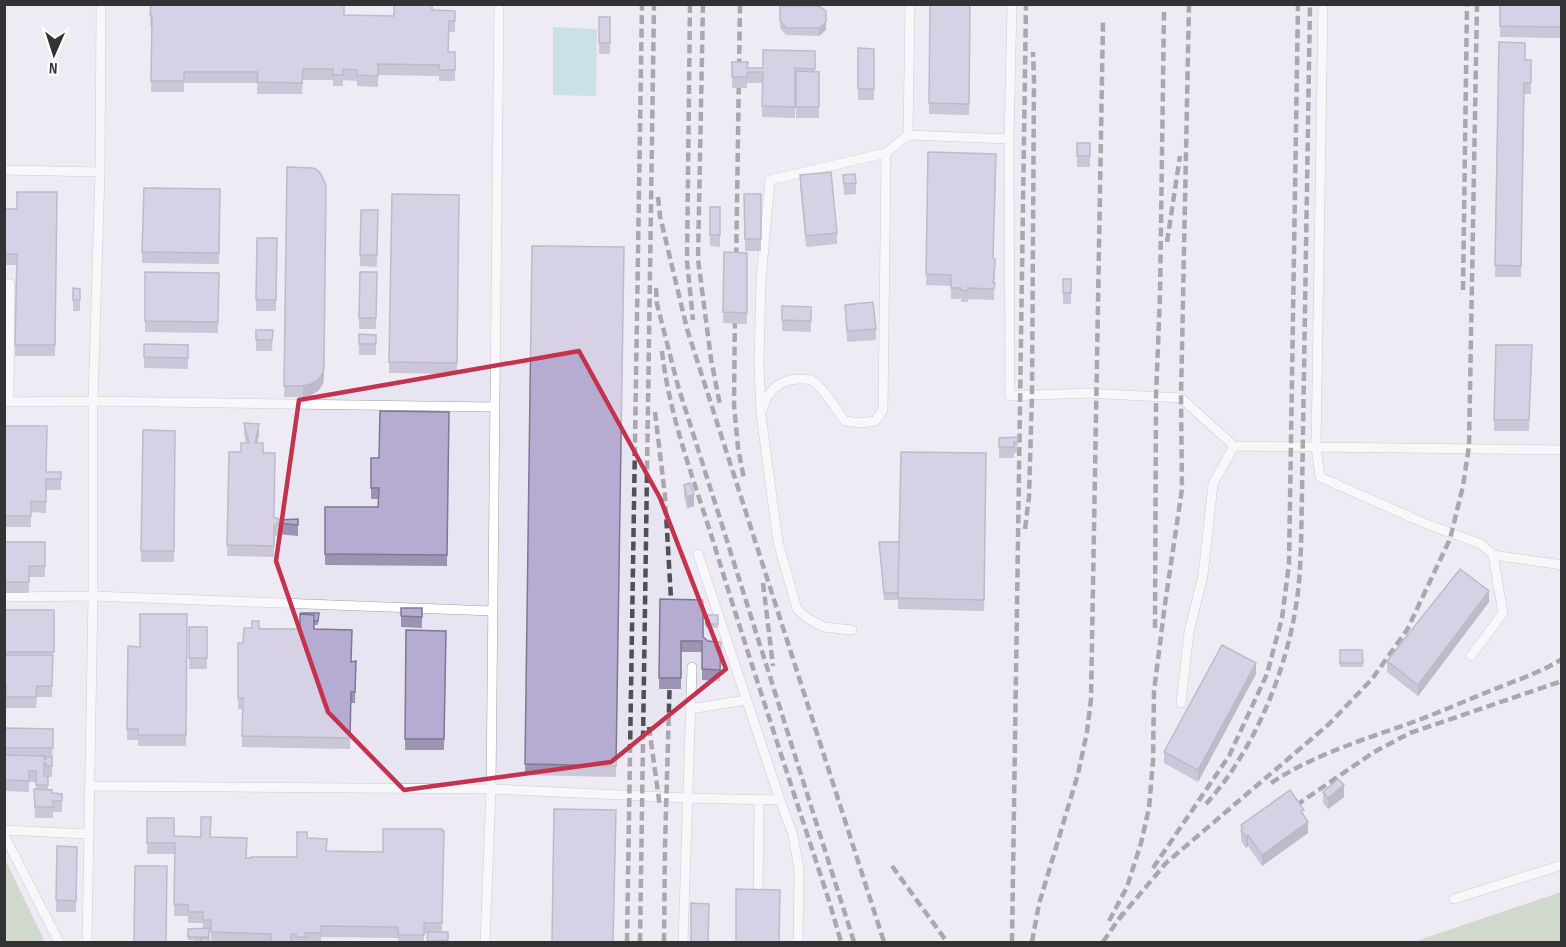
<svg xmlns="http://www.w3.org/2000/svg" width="1566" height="947" viewBox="0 0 1566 947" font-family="'Sofia Sans Condensed',sans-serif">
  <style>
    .built { fill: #e8e5f2 }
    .forest { fill: #a9bb98 }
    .water { fill: #9aced0 }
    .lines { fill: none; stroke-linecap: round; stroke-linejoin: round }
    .service-casing { stroke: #a1a0a5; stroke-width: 10 }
    .service { stroke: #fff; stroke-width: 9 }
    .rail { stroke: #515053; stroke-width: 4.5; stroke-dasharray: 9 4.5; stroke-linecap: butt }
    .wall { fill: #9d93b3 }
    .shaded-wall { fill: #7f7892 }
    .building { fill: #b6abd0; stroke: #7f7892; stroke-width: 1.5 }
    .marked { fill: none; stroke: #c4334d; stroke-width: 4.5; stroke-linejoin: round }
  </style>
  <rect width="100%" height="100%" fill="#f3f1f7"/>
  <path class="built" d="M5 5H1561V892L1413 942H45L5 859Z"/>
  <path class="forest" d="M4 859H5L45 942H5Z
    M1561 892V942H1413Z"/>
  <path class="water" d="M553 27 597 29 596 96 553 95Z"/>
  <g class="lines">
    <defs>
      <path id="service" d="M1012 4 1009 139 1010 396 1087 393 1181 398 1234 446 1562 450
        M1323 4 1316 447 1320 477 1424 523 1481 544 1493 555 1562 565
        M908 135 910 4
        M4 170 100 172
        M4 284H10L9 402
        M4 402 93 401 494 407
        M763 408C768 389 782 378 802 379 805 379 808 379 811 380 821 384 838 412 845 421L861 423 875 421 883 410 886 153
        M698 554 780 800 793 835 799 870 798 942
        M4 597 93 596 492 611
        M852 630 824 627 807 618 797 609 778 542 761 414 759 363 761 280 770 180 886 153 908 135 1009 139
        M1471 656 1503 613 1493 555
        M1181 703 1189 632 1203 575 1213 484 1234 446
        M690 709 746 700
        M89 786 491 789 687 798 780 800
        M4 830 88 834
        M4 835 59 942
        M1454 899 1562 865
        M758 901 759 800
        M87 942 93 596V401L100 172 101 4
        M485 942 491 789 499 4
        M683 942 692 667"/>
    </defs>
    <use href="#service" class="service-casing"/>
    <use href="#service" class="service"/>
    <path class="rail" d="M690 4 687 261 693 320
      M703 4 698 259 711 359 720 405
      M658 197 660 216 687 329 884 942
      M1167 242 1180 156
      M736 270 740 4
      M656 288 657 304 678 386 854 942
      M1463 290 1467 4
      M735 306 734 405 738 448 744 479
      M662 351C669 416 695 483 714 544 751 665 791 784 830 904L841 942
      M655 412 665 496 672 616
      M1025 529 1029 497 1032 394 1034 80 1033 52
      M763 583 773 666
      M1155 628 1156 396 1160 295 1164 12
      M649 727 660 807
      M1271 783C1312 756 1359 741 1405 725 1434 715 1462 702 1490 691 1514 681 1540 673 1562 659
      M1206 804C1214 795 1222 785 1229 775 1262 727 1285 669 1295 612 1302 573 1301 532 1302 493L1310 4
      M1285 813 1374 752 1410 733 1562 681
      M892 866 947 942
      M1153 868 1229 756 1267 674 1282 618 1289 564 1298 4
      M1119 919 1166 863 1329 724 1372 679 1407 630 1450 539 1463 486 1469 446 1477 4
      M1109 921 1127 887 1141 843 1149 808 1153 761 1154 691 1165 604 1182 489 1181 398 1189 4
      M627 942 642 4
      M640 942 654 4
      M664 942 665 845 670 673
      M1012 942 1026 4
      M1032 942 1039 904 1078 774 1087 732 1091 699 1103 22
      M1103 942 1123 913"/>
  </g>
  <path class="wall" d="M151 4 344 15 394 16 432 10 455 11V32H449L448 52H455V81H439V76L378 75V87L357 86V81L343 80V86H333V80H303L302 94H257V83H184V92H151L152 26H150Z
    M785 4H877V6Z
    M930 4H970L969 115 929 114Z
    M1500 4H1562V38L1500 37Z
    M780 6 826 11V30L819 36 786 35 780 28Z
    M599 17H610V54H599Z
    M1499 42 1525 60H1531V94H1524L1521 277H1495Z
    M858 48 874 49V100H858Z
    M815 51V72H819V118H796V79H795V118L762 117V83H747V88H732V62L747 68H763Z
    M1077 143H1090V167H1077Z
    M928 152 994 258 995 259 994 300 968 299V302H961V299H951V286L926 285Z
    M287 167 324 376 323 384 318 391 311 395 303 397H284Z
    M800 175 837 233V244L806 247 800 186Z
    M843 175 856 183V194L844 195Z
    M220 189 219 264 142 263V252Z
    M57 192 55 356H15L16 265H4V209H17Z
    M392 194 459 195 457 374 389 373Z
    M744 194H761V251H745Z
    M710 207H720V247L710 246Z
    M361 210H378L377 267 360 266Z
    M257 238H277L276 311H256Z
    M532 246 624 247 616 777 525 775Z
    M724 252 747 253V324L723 323Z
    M145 272 219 273 218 333 145 332Z
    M360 272H377L376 329H359Z
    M1063 279H1071V304H1063Z
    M73 288 80 289V311H73Z
    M845 305 876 329V340L847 342Z
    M782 306 811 307V332L782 331Z
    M256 330H273L272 351H256Z
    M359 334 376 335V355H359Z
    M144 344 188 345V369L144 368Z
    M1532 345 1529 431H1494V420Z
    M449 412 447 566 325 565V507H378V499H371V458H379Z
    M244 423 259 435 257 443 263 453 274 518 278 520 298 519V536L277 534V536H274V557L227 556 229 452H241L246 443 244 434Z
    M4 426 47 472H61V490H46V513L31 512V527H4Z
    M143 430 175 431 174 562H141Z
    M1018 437 1017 453H1014V458H999V438Z
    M986 453 984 611 898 609V600H884L879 542H899Z
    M684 485 694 506 687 508 684 496Z
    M4 542H45V577H29V593H4Z
    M660 599 708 641 721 642 720 681 702 680V652H681V689H659Z
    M1489 602 1418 696 1387 672V661Z
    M401 608H422V628L401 627Z
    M4 610H54L52 697H37L36 708H6V696H4Z
    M319 613 318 625H314V629L351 662 356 661 355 703H351L350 749 242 747V709H238V643H243L252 628 300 629Z
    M187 614 186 746H138V740H127L128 646 140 647Z
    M706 615H718V628L706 627Z
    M189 627H207V669H189Z
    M406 630 446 631 444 750H405Z
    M1340 650H1362L1363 667H1340Z
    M1256 674 1198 782 1164 763V752Z
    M4 728 53 729 52 777H48V790L52 793 62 794V812H53V818H35L34 789 36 790V782H29V792L4 791Z
    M1323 792 1344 797 1328 809 1323 803Z
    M1304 815 1308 833 1262 866 1248 846 1246 848 1241 841V825Z
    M147 818 174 836 201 837 211 828V837L247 858 297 857 307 838 327 851 383 852 442 829V932H448V942H427V934H424V942H398V938L321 937V942H211V931H209V942H201V941L188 940V929L203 928V923H188V916H174L175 854H147Z
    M57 846 77 847 76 912H56Z"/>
  <path class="shaded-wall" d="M826 22V30L819 36V28Z
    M326 186 324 376 323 384 318 391 311 395 303 397V386Z
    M995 264V275L993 289V283Z
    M259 424V435L255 454V443Z
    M694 494V506L687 508V497Z
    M1489 591V602L1418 696V685Z
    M1256 663V674L1198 782V770Z
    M1344 785V797L1328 809V798Z
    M1308 822V833L1262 866V855Z
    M1248 835V846L1246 848V837Z"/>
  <path class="building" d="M151 4H344V15L394 16V4H432V10L455 11V21H449L448 52H455V70H439V65L378 64V76L357 75V70L343 69V75H333V69H303L302 83 257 82 258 72H184V81H151L152 15H150Z
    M930 4H970L969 104 929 103Z
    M1500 4H1562V27L1500 26Z
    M780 6H819L826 11V22L819 28H786L780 21Z
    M599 17H610V43H599Z
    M1499 42 1525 43V60H1531V83H1524L1521 266 1495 265Z
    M858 48 874 49V89H858Z
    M763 50 815 51V69L795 68V107L762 106 763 72H747V77H732V62H748L747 68H763Z
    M796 71 819 72V107H796Z
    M1077 143H1090V156H1077Z
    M928 152 996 154 993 258 995 259V264L993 283H995L994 289 968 288V291L961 290V288H951V275L926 274Z
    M287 167 312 168 316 169 321 174 326 186 324 365 323 373 318 380 311 384 303 386H284Z
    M831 172 837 233 806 236 800 175Z
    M855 174 856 183 844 184 843 175Z
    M144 188 220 189 219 253 142 252Z
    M17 192H57L55 345H15L17 254H4V209H17Z
    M392 194 459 195 457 363 389 362Z
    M744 194H761V239H745Z
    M710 207H720V235H710Z
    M361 210H378L377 255H360Z
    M257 238H277L276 300H256Z
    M532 246 624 247 616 766 525 764Z
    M724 252 747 253V313L723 312Z
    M145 272 219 273 218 322 145 321Z
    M360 272H377L376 318H359Z
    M1063 279H1071V293H1063Z
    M73 288 80 289V300H73Z
    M873 302 876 329 847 331 845 305Z
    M782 306 811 307V321L782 320Z
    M256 330H273L272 340H256Z
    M359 334 376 335V344H359Z
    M144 344 188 345V358L144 357Z
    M1496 345H1532L1529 420H1494Z
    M380 411 449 412 447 555 325 554V507H378L379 488H371V458H379Z
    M244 423 259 424 255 443H263V453H275L274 518H278V520L298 519V525L277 523V525H274V546L227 545 229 452H241V443H249Z
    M4 426H47L46 472H61V479H46V502L31 501V516H4Z
    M143 430 175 431 174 551H141Z
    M1018 437 1017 442H1014V447H999V438Z
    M901 452 986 453 984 600 898 598Z
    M690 483 694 494 687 497 684 485Z
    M4 542H45V566H29V582H4Z
    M879 542H899L898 593H884Z
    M1460 569 1489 591 1418 685 1387 661Z
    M660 599 703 600V637L708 641 721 642 720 670 702 669V641H681V678H659Z
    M401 608H422V617L401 616Z
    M4 610H54V652H4Z
    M301 613H319L318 621H314V615L301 614Z
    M140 614H187L186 735H138V729H127L128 646 140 647Z
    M300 614 314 615V629L352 630 351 662 356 661 355 692H351L350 738 242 736 243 698H238V643H243L244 628H252V621H259V629H300Z
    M706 615H718V624H706Z
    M189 627H207V658H189Z
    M406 630 446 631 444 739H405Z
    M1222 645 1256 663 1198 770 1164 752Z
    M1340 650H1362L1363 663H1340Z
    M4 655H53L52 686H37L36 697H6V685H4Z
    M4 728 53 729V748H4Z
    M4 755 44 756V759H46V757H52V766H46V763H44V776H48V785H36V771H29V781L4 780Z
    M1338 779 1344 785 1328 798 1323 792Z
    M34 789 52 790V793L62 794V801H53V807H35Z
    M1290 790 1304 810 1301 811 1308 822 1262 855 1248 835 1246 837 1241 830 1243 828 1241 825Z
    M554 809 616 810 613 942H552Z
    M201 817H211L210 837 247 838 246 858H251V857H297V832H307V838L327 839 326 851 383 852V829H442V831H444L442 923H424V935H398V927L321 926V933H305V937H296V934H291V942H271V934L211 932V920H203V912H188V905L174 904 175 843H147V818H174V836L201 837Z
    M57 846 77 847 76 901 56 900Z
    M135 866H167L166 942H134Z
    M736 889 780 890 779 942H736Z
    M691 903 709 904 708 942H691Z
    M209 928V937H188V929Z
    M428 932H448V940L427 941Z
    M201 938 209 939V942H196V941L201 942Z"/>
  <path d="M0 0H1566V947H0ZM579 351 660 498 726 669 611 762 404 790 328 712 276 561 299 400Z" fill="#f3f1f7" fill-opacity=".55" fill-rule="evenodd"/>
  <path class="marked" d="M579 351 660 498 726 669 611 762 404 790 328 712 276 561 299 400Z"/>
  <rect width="1566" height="947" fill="none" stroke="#333235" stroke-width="12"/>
  <g transform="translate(54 54) rotate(183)" stroke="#ffffff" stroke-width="4.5" paint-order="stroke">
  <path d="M0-4.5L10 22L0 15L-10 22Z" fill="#333235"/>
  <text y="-9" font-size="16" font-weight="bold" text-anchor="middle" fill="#333235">N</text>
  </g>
</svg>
